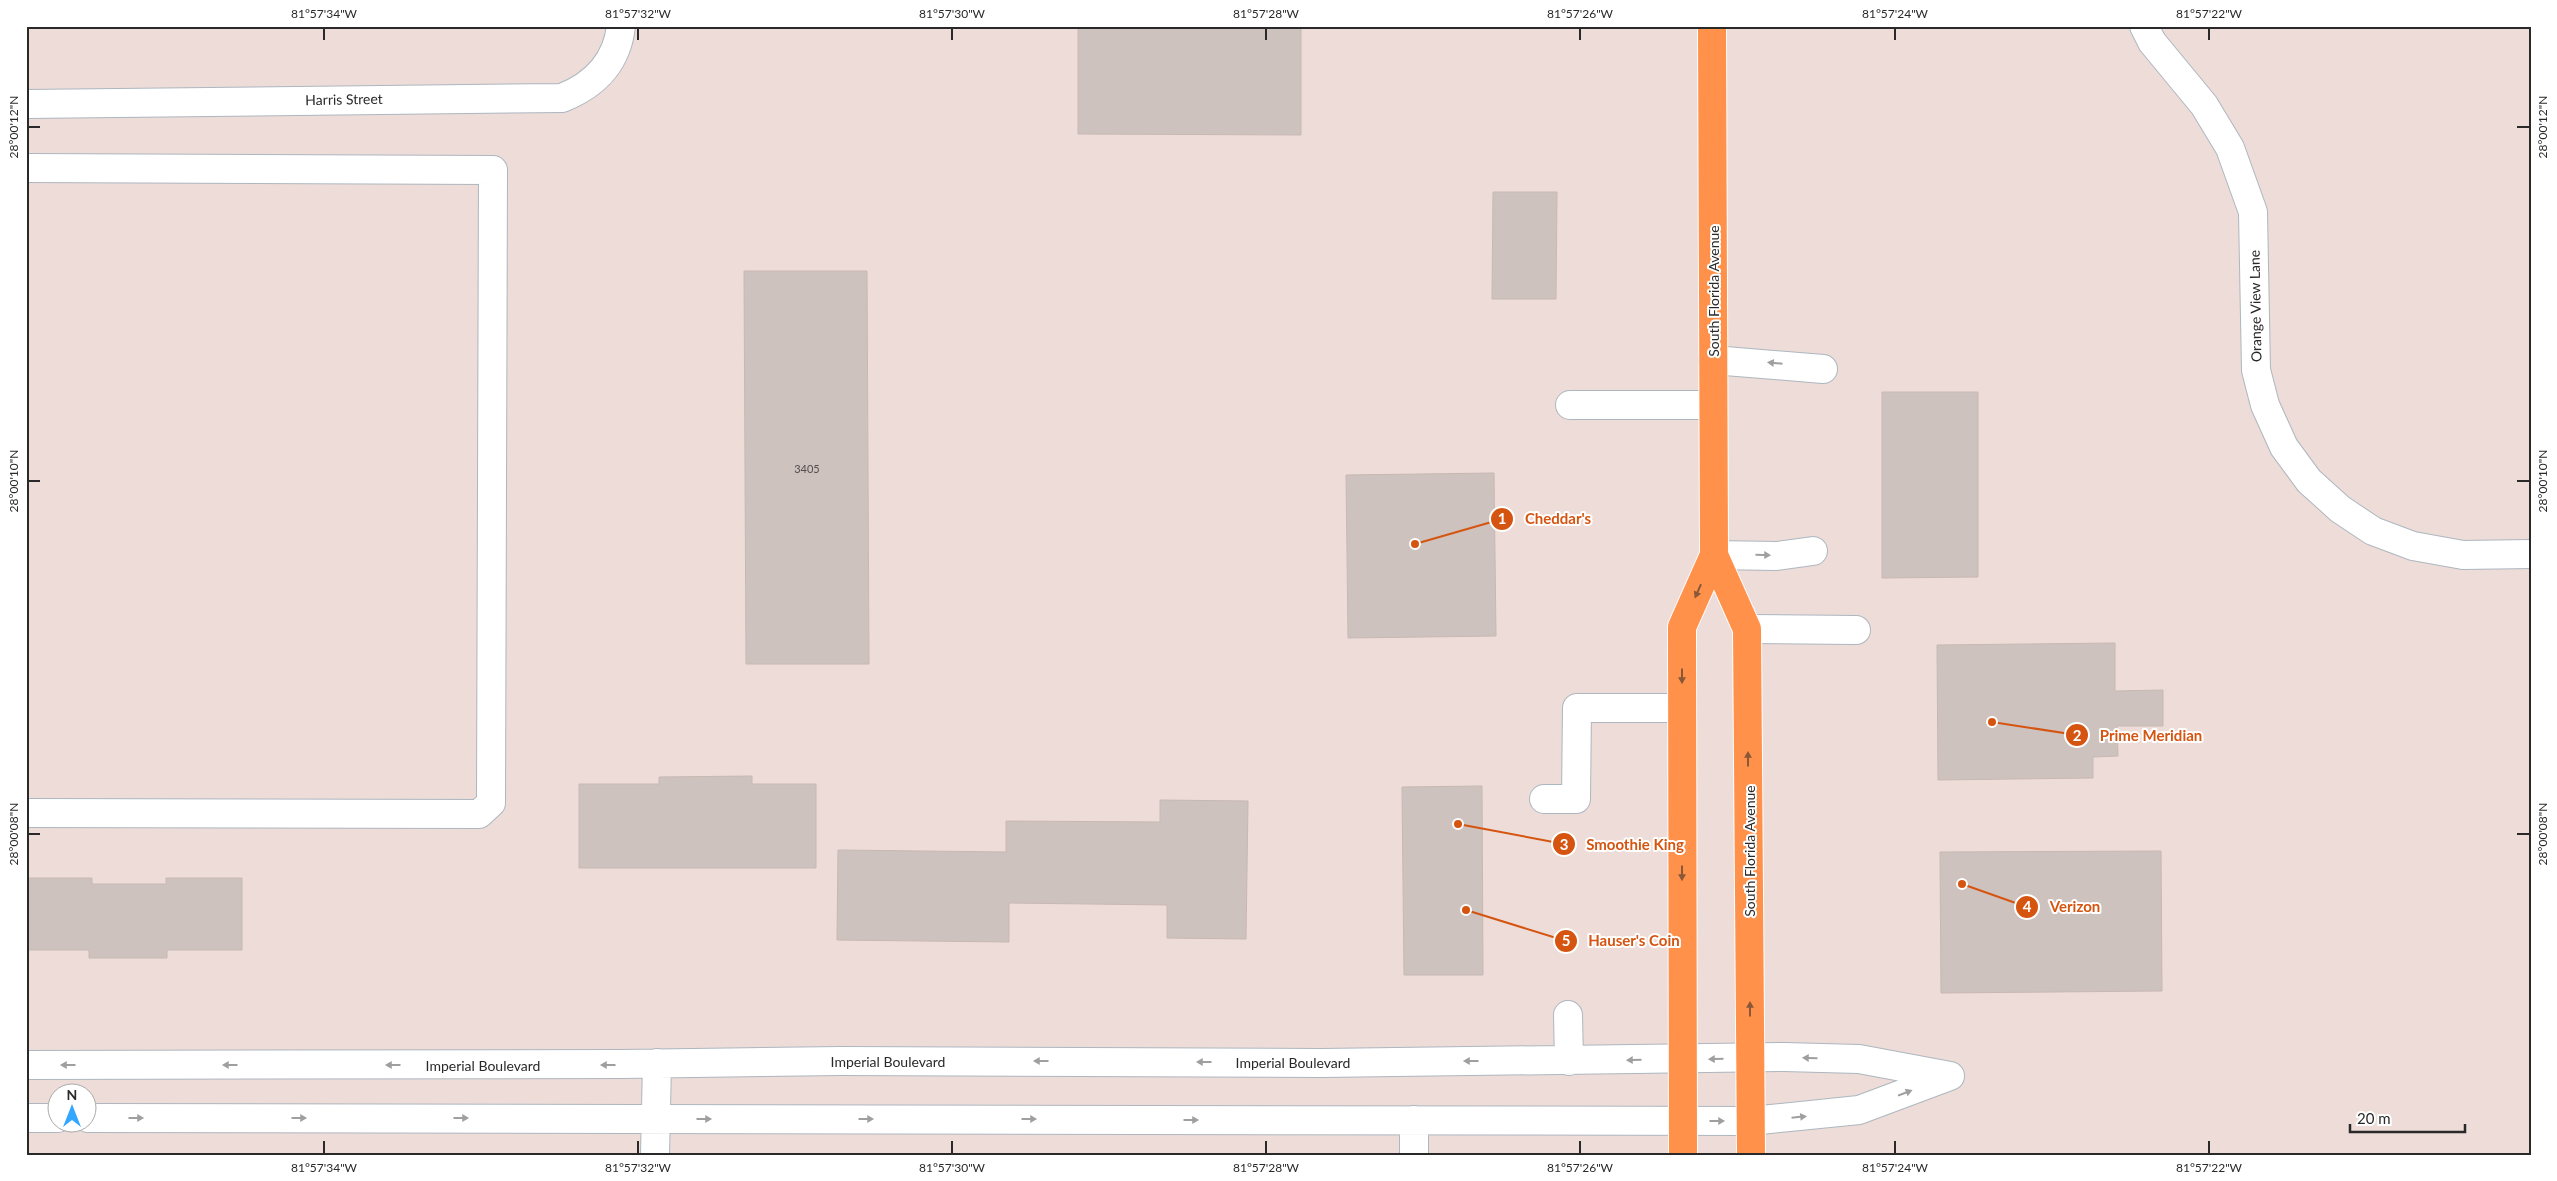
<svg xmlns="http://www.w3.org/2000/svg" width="2557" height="1181" viewBox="0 0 2557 1181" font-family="Lato,sans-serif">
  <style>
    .building { fill: #cec2be; stroke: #c8b8b2 }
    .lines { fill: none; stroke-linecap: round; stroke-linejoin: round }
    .minor-casing { stroke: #adb7bf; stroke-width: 30 }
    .major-casing { stroke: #fff; stroke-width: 30 }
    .minor { stroke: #fff; stroke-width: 28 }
    .major { stroke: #ff914b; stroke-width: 28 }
    .oneway { fill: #9f9f9f }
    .oneway2 { fill: #895838 }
    .ticks { fill: none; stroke: #292929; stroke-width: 2 }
    .labels { text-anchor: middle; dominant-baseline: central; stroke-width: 4; stroke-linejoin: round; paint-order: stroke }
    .number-label { font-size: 11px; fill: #524f4e }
    .street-label { font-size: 14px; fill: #292929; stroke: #fff }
    .leader { fill: none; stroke: #d5540f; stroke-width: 2 }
    .callout-dot { fill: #d5540f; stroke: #fff; stroke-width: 2 }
    .mark-label { font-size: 15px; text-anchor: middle; font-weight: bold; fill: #fff }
    .callout-label { font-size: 15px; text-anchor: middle; font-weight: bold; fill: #d5540f; stroke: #fff; stroke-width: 4; stroke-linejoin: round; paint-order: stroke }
    .neatline { fill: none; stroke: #292929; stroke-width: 2 }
    .ticks-label { font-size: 12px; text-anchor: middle; fill: #292929 }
  </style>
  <rect width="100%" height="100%" fill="#eddcd8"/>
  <path class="building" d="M1078 26H1301V135L1078 134Z
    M1493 192H1557L1556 299H1492Z
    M744 271H867L869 664H746Z
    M1882 392H1978V577L1882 578Z
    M1494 473 1496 636 1348 638 1346 475Z
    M2115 643V691L2163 690V726H2117L2118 756 2093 757V778L1938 780 1937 645Z
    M752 776V784H816V868H579V784H659V777Z
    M1482 786 1483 975H1404L1402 787Z
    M1160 800 1248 801 1246 939 1167 938V905L1009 903V942L837 940 838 850 1006 852V821L1160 822Z
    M2161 851 2162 991 1941 993 1940 852Z
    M26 878H92V884H166V878H242V950H167V958H89V950H26Z
    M1923 1154H2022V1155H1923Z"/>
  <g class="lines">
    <defs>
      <path id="minor" d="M2144 26 2152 42 2204 105 2230 148 2253 212 2256 370 2265 405 2284 447 2309 481 2340 509 2373 531 2413 546 2463 555 2531 554
        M26 104 562 98C595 85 617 62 621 26
        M26 168 493 170 491 803 479 814 26 813
        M1713 360 1823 369
        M1570 405H1713
        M1714 555 1777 556 1813 551
        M1747 629 1856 630
        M1544 799H1576L1577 708H1682
        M1568 1015 1569 1061
        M26 1065 622 1064 841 1061 1322 1063 1784 1057 1859 1059 1950 1076
        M26 1118H58
        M88 1118 1751 1121 1859 1110 1950 1076
        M1414 1120V1155
        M655 1155 657 1063"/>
      <path id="major" d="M1712 26 1714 555 1747 629 1751 1155
        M1683 1155 1682 627 1714 555"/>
    </defs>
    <use href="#minor" class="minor-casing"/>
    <use href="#major" class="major-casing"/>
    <use href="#minor" class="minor"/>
    <use href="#major" class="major"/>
  </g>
  <defs><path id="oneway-solid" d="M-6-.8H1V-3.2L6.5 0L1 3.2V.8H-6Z" transform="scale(1.25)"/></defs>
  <g class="oneway">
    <use href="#oneway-solid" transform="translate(1775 363) rotate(-175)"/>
    <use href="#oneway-solid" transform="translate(1763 555) rotate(1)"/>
    <use href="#oneway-solid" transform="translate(1810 1058) rotate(-179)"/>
    <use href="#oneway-solid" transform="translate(1716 1059) rotate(179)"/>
    <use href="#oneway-solid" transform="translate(1634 1060) rotate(179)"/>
    <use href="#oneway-solid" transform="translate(1041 1061) rotate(-180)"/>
    <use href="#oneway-solid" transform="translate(1471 1061) rotate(180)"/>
    <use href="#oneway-solid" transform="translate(1204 1062) rotate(-180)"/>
    <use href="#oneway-solid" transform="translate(68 1065) rotate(180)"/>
    <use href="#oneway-solid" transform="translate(230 1065) rotate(180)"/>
    <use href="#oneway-solid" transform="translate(393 1065) rotate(180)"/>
    <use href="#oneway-solid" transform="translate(608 1065) rotate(180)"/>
    <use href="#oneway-solid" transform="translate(1905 1093) rotate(-21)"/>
    <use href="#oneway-solid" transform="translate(1799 1117) rotate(-6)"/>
    <use href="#oneway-solid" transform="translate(136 1118)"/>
    <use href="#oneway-solid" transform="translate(299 1118)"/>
    <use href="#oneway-solid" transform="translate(461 1118)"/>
    <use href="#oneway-solid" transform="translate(704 1119)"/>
    <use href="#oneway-solid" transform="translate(866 1119)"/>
    <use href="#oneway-solid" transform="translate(1029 1119)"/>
    <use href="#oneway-solid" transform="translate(1191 1120)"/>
    <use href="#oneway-solid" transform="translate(1717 1121)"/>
  </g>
  <g class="oneway2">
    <use href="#oneway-solid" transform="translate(1698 591) rotate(114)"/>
    <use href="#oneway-solid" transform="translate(1682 676) rotate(90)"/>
    <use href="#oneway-solid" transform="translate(1748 759) rotate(-90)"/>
    <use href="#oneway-solid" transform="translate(1682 873) rotate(90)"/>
    <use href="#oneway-solid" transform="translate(1750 1009) rotate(-90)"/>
  </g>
  <path class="ticks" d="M324 28V40M638 28V40M952 28V40M1266 28V40M1580 28V40M1895 28V40M2209 28V40M28 127H40M2517 127H2530M28 481H40M2517 481H2530M28 834H40M2517 834H2530M324 1141V1154M638 1141V1154M952 1141V1154M1266 1141V1154M1580 1141V1154M1895 1141V1154M2209 1141V1154"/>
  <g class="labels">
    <g class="number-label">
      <text x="807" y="468">3405</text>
    </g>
    <g class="street-label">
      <text transform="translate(344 99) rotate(-1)">Harris Street</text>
      <text transform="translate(1713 291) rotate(-90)">South Florida Avenue</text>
      <text transform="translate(2255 306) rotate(-91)">Orange View Lane</text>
      <text transform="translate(1749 851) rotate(-90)">South Florida Avenue</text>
      <text x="888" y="1061">Imperial Boulevard</text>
      <text x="1293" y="1062">Imperial Boulevard</text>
      <text x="483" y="1065">Imperial Boulevard</text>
    </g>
  </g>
  <path class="leader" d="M1415 544L1502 519M1992 722L2077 735M1458 824L1564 844M1962 884L2027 907M1466 910L1566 941"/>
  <g class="callout-dot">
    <circle cx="1415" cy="544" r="5"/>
    <circle cx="1992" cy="722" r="5"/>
    <circle cx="1458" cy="824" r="5"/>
    <circle cx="1962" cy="884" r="5"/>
    <circle cx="1466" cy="910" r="5"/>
    <circle cx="1502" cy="519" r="12"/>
    <circle cx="2077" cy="735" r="12"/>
    <circle cx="1564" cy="844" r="12"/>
    <circle cx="2027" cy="907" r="12"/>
    <circle cx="1566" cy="941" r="12"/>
  </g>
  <g class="mark-label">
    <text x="1502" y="524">1</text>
    <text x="2077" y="741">2</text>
    <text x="1564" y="850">3</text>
    <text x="2027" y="912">4</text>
    <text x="1566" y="946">5</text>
  </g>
  <g class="callout-label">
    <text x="1558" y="524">Cheddar's</text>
    <text x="2151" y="741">Prime Meridian</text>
    <text x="1635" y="850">Smoothie King</text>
    <text x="2075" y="912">Verizon</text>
    <text x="1634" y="946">Hauser's Coin</text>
  </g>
  <rect width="2557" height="1181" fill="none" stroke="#ffffff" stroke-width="55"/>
  <g transform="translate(72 1108)"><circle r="24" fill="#ffffff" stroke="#a9a9a9"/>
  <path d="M0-4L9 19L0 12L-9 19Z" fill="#33a7ff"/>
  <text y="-8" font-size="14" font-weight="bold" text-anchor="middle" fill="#292929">N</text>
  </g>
  <path d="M2350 1124v8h115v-8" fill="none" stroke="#292929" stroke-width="2.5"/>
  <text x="2357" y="1124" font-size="15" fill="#292929" stroke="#ffffff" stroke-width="4" paint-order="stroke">20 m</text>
  <rect x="28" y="28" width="2502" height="1126" class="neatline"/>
  <g class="ticks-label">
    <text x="324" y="18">81°57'34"W</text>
    <text x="638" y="18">81°57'32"W</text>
    <text x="952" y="18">81°57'30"W</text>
    <text x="1266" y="18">81°57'28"W</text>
    <text x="1580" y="18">81°57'26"W</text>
    <text x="1895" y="18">81°57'24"W</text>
    <text x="2209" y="18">81°57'22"W</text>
    <text transform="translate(14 127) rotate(-90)" y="4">28°00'12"N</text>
    <text transform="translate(2543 127) rotate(-90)" y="4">28°00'12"N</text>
    <text transform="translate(14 481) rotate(-90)" y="4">28°00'10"N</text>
    <text transform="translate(2543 481) rotate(-90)" y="4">28°00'10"N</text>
    <text transform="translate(14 834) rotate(-90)" y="4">28°00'08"N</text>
    <text transform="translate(2543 834) rotate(-90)" y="4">28°00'08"N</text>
    <text x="324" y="1172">81°57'34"W</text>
    <text x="638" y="1172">81°57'32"W</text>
    <text x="952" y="1172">81°57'30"W</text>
    <text x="1266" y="1172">81°57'28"W</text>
    <text x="1580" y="1172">81°57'26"W</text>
    <text x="1895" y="1172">81°57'24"W</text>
    <text x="2209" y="1172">81°57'22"W</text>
  </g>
</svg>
